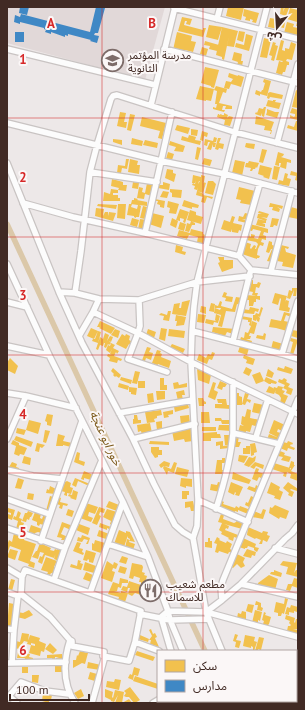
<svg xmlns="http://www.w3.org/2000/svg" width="305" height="710" viewBox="0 0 305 710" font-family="'PT Sans','Noto Sans Arabic',sans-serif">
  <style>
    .built { fill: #e1d8d8 }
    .homes { fill: #f2c14e }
    .schools { fill: #3f88c5 }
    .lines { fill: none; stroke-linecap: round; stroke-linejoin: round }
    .canal { stroke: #dbc8a9; stroke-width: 5.5 }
    .minor-casing { stroke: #c9c4c3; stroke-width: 8 }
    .minor { stroke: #fcfcfc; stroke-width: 5.5 }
    .grid { fill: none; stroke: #d62828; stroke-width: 1; stroke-opacity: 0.55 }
    .labels { text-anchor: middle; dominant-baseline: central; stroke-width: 4; stroke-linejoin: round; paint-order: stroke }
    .poi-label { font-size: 11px; fill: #412a24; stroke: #fbf7f7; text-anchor: start }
    .water-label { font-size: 12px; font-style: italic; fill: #7e5c1d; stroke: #fbf7f7 }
    .grid-label { font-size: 13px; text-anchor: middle; font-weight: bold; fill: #d62828; stroke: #fbf7f7; stroke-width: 4; stroke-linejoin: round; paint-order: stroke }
  </style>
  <rect width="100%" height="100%" fill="#ede8e8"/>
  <path class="built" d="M7 7H165L145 80 7 43Z"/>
  <path class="homes" d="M228 7H244L241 20 226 16Z
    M281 7H284L283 12 285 7 289 8 286 16 280 14Z
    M290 8 298 10V26H296L297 22 287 19Z
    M244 9 259 13 256 23 252 22 253 20 250 19V21L245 20 246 17 243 16Z
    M283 16 286 17 284 28 279 27 278 29 268 27 270 18 282 20Z
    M182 17 192 19 190 25 186 24 187 21H185L184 25 203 30V28H206L203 37 178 31Z
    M287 22 294 24 293 27 298 28V37L284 33Z
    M209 25 222 27 218 40 206 37Z
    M222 27 238 31 236 38 229 36 224 60 222 59V57L216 55Z
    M239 31 245 32 243 42 237 40Z
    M177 32 192 36 191 41 196 42 193 52 185 50 184 54 173 50Z
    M246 34 253 36 249 51 235 47 236 43 244 45Z
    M229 36 236 38 234 47 227 46Z
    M264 38 271 40 267 58 260 57Z
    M281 40 284 41 282 50 285 51V48L289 49 291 42 296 44 292 60 287 59 286 61 289 62V65H287L285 72H283L282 75 276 73 279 61 282 62 283 61 276 60Z
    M205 41 219 45 217 51 209 49 210 46 204 45Z
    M273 42 276 43 275 45 278 46 274 61 271 60 272 56 269 55Z
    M202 47 208 49 206 56 200 54Z
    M234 52 242 54 241 61H243L242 66 237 65 238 62 232 60Z
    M205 67 219 70 214 88 211 87V86L201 83Z
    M229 73 238 76 235 85 231 84 229 89 224 88 226 81 231 82 233 79 228 77Z
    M238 75 244 77 241 87 235 85Z
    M264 79 271 81 267 96 260 94V96L255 94 256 90 261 92 262 90H263L265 83 263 82Z
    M200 86 214 89 211 101 206 100V101L196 99Z
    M216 86 227 89 226 93 223 92 219 103 232 106V109H225L226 106H223L222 110H225L224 112 213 109V107L216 108 217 104H215L217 91 214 90Z
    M296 90 298 91V108L292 107Z
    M270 92 283 95 282 99 270 97 269 99 267 98 268 93Z
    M268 100 273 101V100H276L275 102 281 103 279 109 266 106Z
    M264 107H266L264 117 262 116V113L261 116 255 114 256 112 257 113 259 108 263 109Z
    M292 108 298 110 297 120 290 118V115L294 117 295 116V114L290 113Z
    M267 109 275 112 274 114 275 112H279L277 118 266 115 267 112 270 113 267 112Z
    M120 112 126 113 124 122H127L126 128 117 126Z
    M224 113 228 115 227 118 229 116 233 117 230 126 224 125 225 120 217 117 218 114H219V115L221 114 222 115H224Z
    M130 114 135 115 131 131 127 130Z
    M256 116 274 122 271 130H272L271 134H270L271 131 264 130 265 126 255 124Z
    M142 117 166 123 162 139 158 138 160 131 140 126Z
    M296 121H298V131L287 128 288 125 294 127Z
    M177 125 190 128 188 134 175 130Z
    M191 129 198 130 197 136 191 135Z
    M202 131 208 133 207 137 204 136 203 141 200 140Z
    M189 135 196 137 195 140 201 141 200 145 181 140 182 136 188 138Z
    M214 137 217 138 216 142H213L216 143 215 147H213V144L211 150 207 149 210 142H208L207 146 204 145 205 139 213 141Z
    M132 138 143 141 142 146 131 144Z
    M218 138H221L219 143 224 144 223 149 219 148 218 150 215 149Z
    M113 139 122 140V145L113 142Z
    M145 140 158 143 157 148 143 145Z
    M170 141 185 146 183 152 174 151 176 147 169 145Z
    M246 143 255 144 254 149 248 148 249 145 248 148 245 147Z
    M197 147 201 148 198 160 195 159Z
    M262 149 267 150 263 163 259 162Z
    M168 152 174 154 172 160 166 159Z
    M278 152 284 154 283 156 281 157 291 160V163L287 162 286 169 280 167 281 163H279V166L275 165Z
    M204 158 212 160 210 166 202 164Z
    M126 159H129L127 169 122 168 121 173H117L118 165 125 166Z
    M130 159 138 161 137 165H140L139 174 128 172Z
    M235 160 245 162 242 176 232 173Z
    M249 161 259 163 257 168 256 167 255 169H253L252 171H250L251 168 245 167 246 163H248Z
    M260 165 272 168 269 179 263 177 264 176 258 174Z
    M274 166 280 167 277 180 272 179Z
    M167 169 173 170V173L176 174 174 182 165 178Z
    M291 171 298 173V181L295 180 296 176 290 175Z
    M285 173 288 174 287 178 291 179 289 186 278 184 279 180 283 181Z
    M193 175 201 177V175L205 176 204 182 199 181 198 184 200 181 206 183 203 193 197 191 198 187 197 190 194 189 195 186 192 185 193 183 195 184 196 180 195 183H192Z
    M112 179 123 182V185H127L126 191 118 190 119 188 111 186Z
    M208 181H213L216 184 213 195 205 193Z
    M133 182 139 183 138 189 132 188Z
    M163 182 170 184 169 190 158 188 159 185H163Z
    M147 183 154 184 152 196 145 194 144 199 137 198 139 187 143 188 142 192 145 193Z
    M239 187 255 191 251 205 240 203 241 200 236 199Z
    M111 189 118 190V193H113V195H118V198H120V201H103L104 192 110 194Z
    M170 189 182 190 181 198 172 197V193L170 192Z
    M163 191 169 192 167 198 160 197Z
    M197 191 204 194 203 195 213 197 212 199 207 197 205 203 201 202 202 198 203 197 196 195Z
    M134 198 138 199 137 200 147 202V206L139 205 141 206 139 217H136V218L134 217V216L127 215 129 204H132L131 207 137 209 138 205 131 204 132 200H134Z
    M155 199 165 201 164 208 160 207V205L157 204 158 201H155Z
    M184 200 199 205 198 208 192 207V209L182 206Z
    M168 201 179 204 176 214 169 213 170 208 167 207Z
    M270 203 283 206 282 209 277 207 280 209 279 212 272 210 273 207H269Z
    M98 204 117 205 116 209 97 206Z
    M118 204H126L125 219 117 218Z
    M143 206 147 207 145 219 140 218Z
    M291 207 298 209V219L288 217Z
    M96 208 104 209 103 216 105 212H108V216L109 212 116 213 113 221 95 216Z
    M180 209 189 212 185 223 183 222 184 219 180 218V221L176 220Z
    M190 210 196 212V215L203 217 201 224 187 220Z
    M259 211 269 214 267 218 261 217 267 219 266 221 257 218 258 214H262L258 213Z
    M152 213 164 216 161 228 149 224Z
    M245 213 249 214 248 220 242 219 247 221V223L238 221 239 216 243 217Z
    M232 216 235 217 233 223 242 225 241 231 239 230 238 233 232 232V229L231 232 221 229 224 220 230 222Z
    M132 218 139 220 137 227 130 225Z
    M172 218 178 221 176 228 170 225Z
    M272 218 279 219 277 226 274 225 273 227H270Z
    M140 219 147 220 145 230 138 229Z
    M258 219 266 221V223H262L265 224V227L256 225Z
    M191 221 195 223V225H192L189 232 185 231 187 223 190 224Z
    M180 222 186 224 184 231 178 229Z
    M250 224 268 229V233L264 232 263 235 266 236V240L262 239 261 242 264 243 263 246 260 245 258 249 257 255 260 256 259 258H257V259L242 254 245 242 251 244 250 248 251 249 254 245 256 246 255 249H256L258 244 256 242 246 240 247 234 250 235 249 236 251 237V234L255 235 254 238 258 239 261 231 253 229 252 231 248 230Z
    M191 229 203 232V234L205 235 203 244 197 242 198 237 189 235 187 239 177 236 179 230 190 233Z
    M269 241 272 242V245L275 246 272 262 267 261 272 249H271L269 253 266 252Z
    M176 245 183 247 182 251 186 252 185 255 175 252Z
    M281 245 289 247 288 249 285 248 286 252 296 255 293 268 282 266 283 262 277 261Z
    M218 257H224V260H233V268L222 272 218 263 220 262Z
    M249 280H253V284H257L258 282 261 283 259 288 256 287 255 293H258L257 296H260V300L256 299V302H254L253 306H249V300H247V295L257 296 252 295 253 292 248 291 250 284Z
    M292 288H297L296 296H293L294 290 290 299 287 298 289 290 292 291Z
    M224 292 227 293 226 296 233 297 232 302 225 301 226 298 222 297Z
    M275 293 287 296 285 302 286 300 289 301 288 307 290 308 289 312 279 310 281 299 280 298 278 305 272 303Z
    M236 297 242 298 240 305 237 304 235 312 226 311 222 327 218 326 221 315 214 313 215 308 220 310 221 308H215V305L218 306 220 301 222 302 221 306 232 309Z
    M190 300 186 316 172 314 174 304 180 303 179 308H181L182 302Z
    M211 303 215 304 214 312 209 311Z
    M201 306 206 307V314L200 312Z
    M250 307 259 309 258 312 255 311 254 314 243 313V309L249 310Z
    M261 307 263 308 260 317 258 316 260 318 259 322 257 321V319L256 321 253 320V315H255L256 313 259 314Z
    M168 311H171L169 321 163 320 164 316 159 315 161 313 167 315Z
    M284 312 292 314 291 317 286 315 284 321 289 322 287 331 276 328 277 324 276 328 269 327 271 319 281 321Z
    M198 314 206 315 204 323 197 322Z
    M216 314 220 316 218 323 214 322 213 325 205 323 206 319 216 321 215 320Z
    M176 315 186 317 184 325 176 326 177 321H175Z
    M241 316 252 318 251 326 252 321 257 323 254 334 250 333 249 336H251L250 339H246L252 341 251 344 240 340 241 337 244 338 245 332 248 333 251 326 249 325 250 322H248V320L241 319Z
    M100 321 115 328 111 334 99 328 100 327H97Z
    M213 327 235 329 233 334 227 332 225 336 212 332Z
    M91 328 98 331 94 339 87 336Z
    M161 328 167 329 165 341 159 339Z
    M115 329 120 331 118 338 111 335Z
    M148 329 156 332 154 338 146 335Z
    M169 329 185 331 184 338 168 336Z
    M292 330 298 331V338L291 336Z
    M98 331 101 332 98 343 92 341 93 339H95Z
    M105 333 109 335 107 341 110 336 113 337 111 342 109 341 111 343 109 345 108 344 106 348 104 347 105 343H104L103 346 100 345 98 350 96 349 100 337 103 339Z
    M264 333 266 334 265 340 256 338 257 335 263 336Z
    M122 334 125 336 126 334 130 336 129 340 133 342 131 345 129 344 126 349 116 344Z
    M291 338 298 340 293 355 290 354 293 342 290 341Z
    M273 341 283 344 281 352 271 349Z
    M111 343 115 345 113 348 119 351 117 354 116 352 114 356 122 359 121 361 118 360 117 363 109 361 110 358 107 356 108 354 112 355 110 354 112 349 110 353 106 350 108 345 110 346Z
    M172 344 185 349 183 353 170 347Z
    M240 346 249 348 247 355 238 352Z
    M147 347 151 348 149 352 153 353 151 360 146 358 144 364 141 363Z
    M157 350 161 351 160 353 162 354 161 357 171 361 169 368 158 364 156 369 150 366 151 363 156 365 152 363Z
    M212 352 215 353 212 360 209 359 207 364 197 360 199 354 206 358 208 354 211 355Z
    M244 355 255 359 253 365 246 363 247 360 243 358Z
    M10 358 18 366 15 374 7 370V363Z
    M285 366 293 369 291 374 277 370 278 367 284 369Z
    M246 367 252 370 249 376 243 373Z
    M113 368 121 375 119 378 116 376 118 374 115 377 113 375 114 374 111 371Z
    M197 369 211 375 209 384 198 380Z
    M268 369 274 373 272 378 266 376Z
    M135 371 140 372 137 384 132 383Z
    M260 372 264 381 256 384 252 375Z
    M121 377 132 380 131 384 120 380Z
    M266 377 277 382 276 384 271 383V384H269L264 381Z
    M160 378H164V385H167V390H160Z
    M284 378 287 380 286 382 290 384 288 387 293 389 291 395 286 393 287 390 283 388 285 385 278 382 279 379 282 380Z
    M138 381H145V388H138Z
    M220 381 227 384 225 387H223L222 390 217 388Z
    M178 382 179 385 187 383V387L174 389 173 383Z
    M213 382 216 383 214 390 218 392 215 400 208 397Z
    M119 383 129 386 128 390 118 387Z
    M269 386 273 388V389L274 387 277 388 278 386 283 387 282 390 285 391 283 394 288 396 284 405 280 403 281 398 279 395 275 393 276 390 274 394 266 392Z
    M129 387 137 388 136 395 131 394V392H129Z
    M184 390 185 395H182L183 400 178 401 176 392Z
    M156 391H165V399L157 400Z
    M153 393 154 402 148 403 147 394Z
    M235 393H239V396L242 397V405H235Z
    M245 393 249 394 247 399 251 400 250 403 247 401 245 405 242 404Z
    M198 398H203L204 401 206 402V404H204V406H199Z
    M217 399H226L227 405H231V409L215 408V404H222V403H218Z
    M254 403 264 405 261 414 252 412Z
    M188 404 189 408 175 412 174 407Z
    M247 409 251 410 250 418 260 420 258 427 252 425 250 432 246 431 245 435 238 433 240 425 244 426 241 424 242 416 245 417Z
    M161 410 162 415 157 416V418L154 419 155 422 147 423 145 412Z
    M173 410V414L168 415 169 417 164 418 163 412Z
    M201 412H209L210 423H201Z
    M47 414 53 415 51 426 47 425V422L45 421Z
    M134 415H137L138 420H141V423L133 424V419H134Z
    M189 415 190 424 181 425 180 416Z
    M215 418H221L222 420H231V424H222L221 421H215Z
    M29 420 41 423 38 434 26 430Z
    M274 420 285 425 282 431 278 429 277 432 281 433 279 438 269 433Z
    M162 421V430H157L156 422Z
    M150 423 152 433 142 435 141 431 138 432 137 425Z
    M219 425H231V431L218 430Z
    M202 427H216V431H202Z
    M17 428 26 430 24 435 16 433Z
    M191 428 193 441 185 442 184 439 174 441 172 431Z
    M45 430 50 431 48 437 47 436 48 437 46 443 43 442Z
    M217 432V434H220L221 438H211V441H203V433Z
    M58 434 65 436 63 441 72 443 71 447 63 445V446H56Z
    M269 434 279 438 277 443 267 440Z
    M224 435H230V445H225Z
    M16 436 33 442 31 447 14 440Z
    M235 436H239L238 442H241L239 447H234Z
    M13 440 19 443V445L27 448 24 455 20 454 19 456 14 454 16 446 11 444Z
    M150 441 169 442V445L149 444Z
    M223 441V446L229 445V448L220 449V445L216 446V442Z
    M288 441 293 443 292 445 291 444 290 446 295 448 294 450 288 448 287 451 280 448 283 442 287 443Z
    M37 443 45 445 42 448 40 447 39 452 35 451Z
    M255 443 257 452 254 453V455L251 456 250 444Z
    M246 446H250V454H243V448H246Z
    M151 447H159V450H162V455H158V457L155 458 151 452Z
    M280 451 285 453 284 455 291 457 289 462 281 460 283 457 278 456Z
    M77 452 80 453 79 460 85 462 84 466 74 462Z
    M239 455 248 456 244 463 238 461Z
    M24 456 31 458 30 465 22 463Z
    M256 456 255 461 249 467 244 465 249 457 253 458 254 457Z
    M222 458H225V463H222V470H225V474H215L217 460H222Z
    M164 461 170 463 169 467 164 466 161 468 159 465Z
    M291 461 294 462V465H295L291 471 298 474V476L294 475 298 476V481L290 478 291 474 287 472 286 477 283 476 284 473 272 469 274 463 290 468V470L291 468H289Z
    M12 462 17 464 16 467 19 468 18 472 8 469Z
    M174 462 177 463 174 473 168 471 167 475 163 468 164 466 171 469Z
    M255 462 264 465 263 469 256 466 254 469 250 467Z
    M177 467 189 470 187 477 175 474Z
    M256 468 259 469 258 472 265 474 263 479 259 477 257 481 252 479Z
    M84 471 93 475 91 480 84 478V480L81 479Z
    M233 472 251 480 249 484 232 479Z
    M18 478 24 480 21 489 15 488Z
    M75 478 90 484 89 486 78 481 76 487 72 485Z
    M181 478 192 479V487L186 486V488L180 486Z
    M67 481 71 483 70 487 73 488 71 494 67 493V496L64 495 65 492 61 491 65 482Z
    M218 482 222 483 220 492 210 490 211 484 217 485Z
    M231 482 243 487 239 496 235 495 236 493 235 492 234 495 228 492Z
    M271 482 280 487 279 490 283 492 280 500 274 498 275 496 267 493Z
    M288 482 298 489 297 491 291 489 290 490 294 492 292 497 288 495 289 493 283 488Z
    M256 485 259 487 257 493 247 489 249 486 255 488Z
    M50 486 56 489 55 494 46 493 47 489 49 490Z
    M73 490 78 492 76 500 70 498 71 497 68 496 69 494 72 495Z
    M182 491H189V495H187V499H182Z
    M28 493 34 494 33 500 27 499Z
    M50 496 53 497 48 512 46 511Z
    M251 496 255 498 248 514 238 510V512L235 511 234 515 219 509 222 501 224 502 223 504 235 508 236 506 239 508 240 506 248 509 249 507 245 505 246 502 248 503Z
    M59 497 61 498 60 502 68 504 67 506 63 505 62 509 59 508 60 505 56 504Z
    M109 501 119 505 117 511 106 507Z
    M193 501 195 511H191L190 507 185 508V502Z
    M86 503 98 507 95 514 89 512 88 516 93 518 91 522 80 518Z
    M275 505 289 511 286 519 280 517 279 519 269 513 270 507 272 508Z
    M99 507 105 509 104 513 100 512 99 515 101 516 97 525 92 523Z
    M8 508 15 510 12 520 7 518 8 514 11 515V513L7 512Z
    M68 509 74 511 72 517 66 515Z
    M107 509 117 512 114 519 113 518 114 519 112 525 110 524 111 521 103 517Z
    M263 509 266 510 263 519 252 517 254 511 261 514Z
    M18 511 21 513 19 518 22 519 21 522 24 523 21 531 16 529 18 521 13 519 14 516 16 517Z
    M28 511 33 513 31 517H30L29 520 27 519 26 522 22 521 25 513H27Z
    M35 512 41 514 40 518 42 519 44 514 47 516 44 525 40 524 39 526 37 525V522L32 520Z
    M221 514 224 515 223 519 234 523 236 522 237 520 244 524 242 529 224 524 229 526 228 529 226 528 225 530 238 535 237 538 234 537 233 541 228 539 229 538 221 534 222 532 219 530 222 523 218 522Z
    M62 522 73 526 71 530 64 527 61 534 68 537 67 540H61L62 538 57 537Z
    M100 523 111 527V530L107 528V530L99 527Z
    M79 524 90 528 88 535 76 530Z
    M31 525 42 529 41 533 38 532 35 533V536L28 534Z
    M248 527 262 533 263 531 268 532 267 535 270 536 267 542 263 540 262 544H259L261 540 256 538 255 539 247 535Z
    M99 530 109 534 106 539 97 536Z
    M119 530 126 533V531L130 532 135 542 130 541V537V539L128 538V536L127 538 123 536 127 538 124 547 114 544Z
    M14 533 25 537 24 540 36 544 30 561 35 563 34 568 28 566 29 564 18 560 21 550 10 546 7 554V545L9 540 12 542Z
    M82 535 90 538 88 544H86L88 540 84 539 82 542 77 541 78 537 81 538Z
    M217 537 220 539 219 540 226 543 227 541 232 544 230 549 233 551 232 553 229 552 228 554 219 551 218 553 215 552 217 544 214 543Z
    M208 538H210V541H212V548L205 547V542H208Z
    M243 538 256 544 255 547 259 548 257 552 254 550V548L248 546 247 548H245V549L239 547Z
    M127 539 130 540 129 542 135 544 133 550 125 548Z
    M95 540 105 543 101 553 92 550V543L94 544Z
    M77 542 81 543 79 548 83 549 82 552 84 553 83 555 73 551Z
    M40 543 51 548 50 550 54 551 55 549 57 550 54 558 45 555 42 564 38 562 40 556 42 557 44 553 40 552 38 559 32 557 36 551H37Z
    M10 549 18 551 15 560 7 557Z
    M57 549 63 551 59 561 54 559Z
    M247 549 256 552 255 556 252 555 251 558 243 556Z
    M86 550 96 553 93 563 89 562V560L88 559 87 561 83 560Z
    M237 554 245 558 243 562 245 566 241 568 237 564 233 568 231 567Z
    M122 556 128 558 126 564 119 562Z
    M46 557 57 561 54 567 57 568 55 574 51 573 50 575 47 574 48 572 41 570Z
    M78 560 81 561 80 563 83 564 81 570 70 567 71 564 77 566Z
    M107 561 113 565 114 562 118 564 116 569 113 568 112 571 115 572 112 582 101 578Z
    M283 561 297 563 294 573 296 570H298V577L286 574 288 567 280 565Z
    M85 562 96 566 94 573 83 570Z
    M132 563 142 565 143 567 142 572 145 573 144 575 147 576 144 586 141 585V582H139L140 578 134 576 133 579 129 578Z
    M120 566 127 568 125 574 118 572Z
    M274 570 282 573 281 577 270 574 271 572H274Z
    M86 572 93 575 91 582 83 579Z
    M269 575 278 579 275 590 258 586V583Z
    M120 578 128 580V583H122L121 588 118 587 117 591H114L121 593V591L128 593 125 602 118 600 119 597 108 594 113 582 119 584Z
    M294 578 298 579V588L292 586 290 591 286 590 288 584H292Z
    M11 579 15 580 12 591 8 590Z
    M129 581 144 586 141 595 135 593 132 596 128 594 130 588H128L127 592 121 590 123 586 127 587Z
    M285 598 288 599 284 614 282 613 281 616H278V613L274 612 276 602 284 604Z
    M256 601 261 603V607L263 608 262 611 257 610 258 605H255Z
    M9 603 14 604 11 629 7 628Z
    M248 604 254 605 252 613 246 611Z
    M291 605 298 607 297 612 294 611V613L289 612V615L285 614 287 607 290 608Z
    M29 610 33 615 25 619 17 617 18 612 23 613Z
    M255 610 262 612 260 621 258 620V624L252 623Z
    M242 611 246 612V621L237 618 238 613 241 614Z
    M264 612 266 613 265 615 271 617 269 624 267 626 263 624 264 621 262 620Z
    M286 615 295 618 294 622 295 623 296 619H298V629H293L298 630V634L287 631 288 626H290L291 625 289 623 290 621 285 619Z
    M151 629 153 634 155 633 157 637 155 638 159 647 150 644 151 640H149L152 636 149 630Z
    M22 633 29 634 28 642 24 641 19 649 15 648 16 641 20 642Z
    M235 634 238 635 236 640 241 641 239 648 235 647 236 642 233 641Z
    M30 635 40 638 39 641 46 644 44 652 41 651 40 656 29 653 31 645 35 646V644L31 643V645L27 644Z
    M140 635 149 639 148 642 138 639Z
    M245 635 255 637 254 641 257 642 254 651 253 650V647L251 646V648L243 646Z
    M259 637 264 638 261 650 258 649V651H255Z
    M50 643 57 650 53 654 45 649Z
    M80 651 88 653 85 664 82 663 73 668V660H76L77 655 78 656Z
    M137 651 155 657 153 661 135 655Z
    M18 652 30 654 29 657 33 658V662L24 661 25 658H17Z
    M62 654V661H56V658L59 657H55V661H52V658H47V655Z
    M88 662 101 665 100 670 87 668Z
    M55 666H64V672H55Z
    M22 667H28V673H22Z
    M134 667 140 669 138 676 134 675 133 680 128 678 130 674 132 675Z
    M90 672 97 674 95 681 88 679Z
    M32 675H39L38 683 32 682Z
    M135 676 158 684V689L133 681Z
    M115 679 121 680 119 690 106 687 107 681 114 682Z
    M130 687 140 700 135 703H134L129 697H126L124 696 126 693 124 691Z
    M81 689 84 696 78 699 74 693Z
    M105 689 113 692 112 697 113 698 115 690 124 692 122 703 129 699 132 703H115L118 695 114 702 111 701V700L105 697Z
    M43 693 52 695 51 700H49V703L42 701Z"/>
  <path class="schools" d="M20 7H29L27 15 19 13Z
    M96 7 105 8 98 33H95L94 35 99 36 97 43 90 41 91 40 68 34V36L65 35V37L51 32V34L45 32 46 30 44 29V28L20 22V24L14 22 15 15 20 17 21 14 90 32Z
    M15 32H24V42H15Z"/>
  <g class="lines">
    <path class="canal" d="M7 224 205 651
      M228 701 229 703"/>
    <defs>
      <path id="minor" d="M174 8 298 39
        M217 19 220 7
        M7 49 155 85
        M164 49 298 83
        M151 105 175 7
        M7 123 161 161 225 174 298 193
        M277 143 298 64
        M7 163 59 292 82 343 133 439 154 484 175 525 183 532 193 538 206 612 222 651
        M90 172 157 182
        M23 203 73 217 145 233 239 256 251 270 298 275
        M145 233 172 112
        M239 256 260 183
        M7 264 49 355 123 502 148 557 168 611 170 620 183 651
        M271 271 292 191
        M250 276 197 282 139 300 140 326 138 333 191 362 298 414
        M59 292 75 293 99 299 139 300
        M75 293 81 251 90 172 97 145 111 99 113 96 117 95 234 132 298 148
        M7 302 27 307
        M93 312 99 299
        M192 331 194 306 197 282 267 7
        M79 336 93 312 138 333 128 359 167 372
        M233 341 250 273
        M7 346 49 355
        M282 354 298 359
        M233 382V433L279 444
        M7 393 26 396 76 408
        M119 413 193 400
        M256 437 268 399
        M7 439 26 396
        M133 439 195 424
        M7 470 33 476 62 479
        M7 499 49 514
        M198 500 248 522
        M216 509C224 484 231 459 233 433
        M7 528 65 548 54 580
        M193 538 197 526 198 500 191 362 192 331 282 354 298 301
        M41 541 82 421
        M108 544 148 557
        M65 548 102 460
        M275 548 298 554
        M7 568 22 577
        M25 570 141 611 135 642 129 661 103 656 104 652 72 646V641L70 640 50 617 21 594 22 577Z
        M241 584 285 539 292 533 298 525
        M7 592 18 596 14 630
        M90 593 123 502
        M222 600 241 584 298 597
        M206 612 222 600 221 587 223 580 298 399
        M140 614 170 620 209 619
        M161 617 168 611 206 612 298 637
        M161 617 171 651
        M7 629 14 630 12 663
        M70 640C63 662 62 683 75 703
        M135 642 159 651
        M7 663 66 662
        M296 671H298
        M9 696 21 682 45 691 69 694
        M7 698 9 696 17 703
        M296 700H298
        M191 701 194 703
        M202 701 203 703
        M243 701 244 703
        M92 703 105 656
        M153 703 158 700"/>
    </defs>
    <use href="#minor" class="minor-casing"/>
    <use href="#minor" class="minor"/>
  </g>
  <path class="grid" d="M102 7V703M203 7V651M7 118H298M7 237H298M7 355H298M7 473H298M7 592H298M203 701V703"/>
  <defs>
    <symbol id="school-ring" viewBox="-11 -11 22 22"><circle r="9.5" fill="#fbf7f7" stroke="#7d6c69" stroke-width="1.5"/><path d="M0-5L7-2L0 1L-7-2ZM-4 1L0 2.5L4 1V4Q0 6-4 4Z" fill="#7d6c69"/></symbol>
    <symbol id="restaurant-ring" viewBox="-11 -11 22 22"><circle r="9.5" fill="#fbf7f7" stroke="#7d6c69" stroke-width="1.5"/><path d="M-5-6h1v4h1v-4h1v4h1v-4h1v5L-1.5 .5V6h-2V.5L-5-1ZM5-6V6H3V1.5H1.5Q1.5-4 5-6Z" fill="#7d6c69"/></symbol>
  </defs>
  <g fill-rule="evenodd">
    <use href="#school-ring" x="100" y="48" width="25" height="25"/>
    <use href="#restaurant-ring" x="138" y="578" width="25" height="25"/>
  </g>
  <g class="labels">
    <g class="poi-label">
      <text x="128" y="55">مدرسة المؤتمر<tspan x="128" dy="13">الثانوية</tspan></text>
      <text x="166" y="584">مطعم شعيب<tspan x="166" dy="13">للاسماك</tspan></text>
    </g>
    <g class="water-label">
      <text transform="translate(106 438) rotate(65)">خور ابو عنجة</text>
    </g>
  </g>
  <g class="grid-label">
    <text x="51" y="28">A</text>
    <text x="152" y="28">B</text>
    <text x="23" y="64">1</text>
    <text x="23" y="182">2</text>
    <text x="23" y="300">3</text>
    <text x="23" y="419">4</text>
    <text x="23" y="537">5</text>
    <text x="23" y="655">6</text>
  </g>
  <rect width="305" height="710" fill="none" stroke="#412a24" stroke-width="16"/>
  <rect x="157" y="650" width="140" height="52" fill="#fbf7f7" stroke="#b1a5a3"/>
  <rect x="165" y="660" width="20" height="12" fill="#f2c14e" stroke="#b1a5a3"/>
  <text x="193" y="670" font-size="12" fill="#412a24">سكن</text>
  <rect x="165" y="680" width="20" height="12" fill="#3f88c5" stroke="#b1a5a3"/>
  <text x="193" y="690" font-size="12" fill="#412a24">مدارس</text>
  <g transform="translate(277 28) rotate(198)" stroke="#fbf7f7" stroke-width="3" paint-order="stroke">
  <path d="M0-3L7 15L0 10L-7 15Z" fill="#412a24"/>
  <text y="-6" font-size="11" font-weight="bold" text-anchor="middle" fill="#412a24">ش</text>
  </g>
  <path d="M10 694v6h79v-6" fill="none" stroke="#412a24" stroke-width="2"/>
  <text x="16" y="694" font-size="12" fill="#412a24" stroke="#fbf7f7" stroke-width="3" paint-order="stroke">100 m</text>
</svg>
